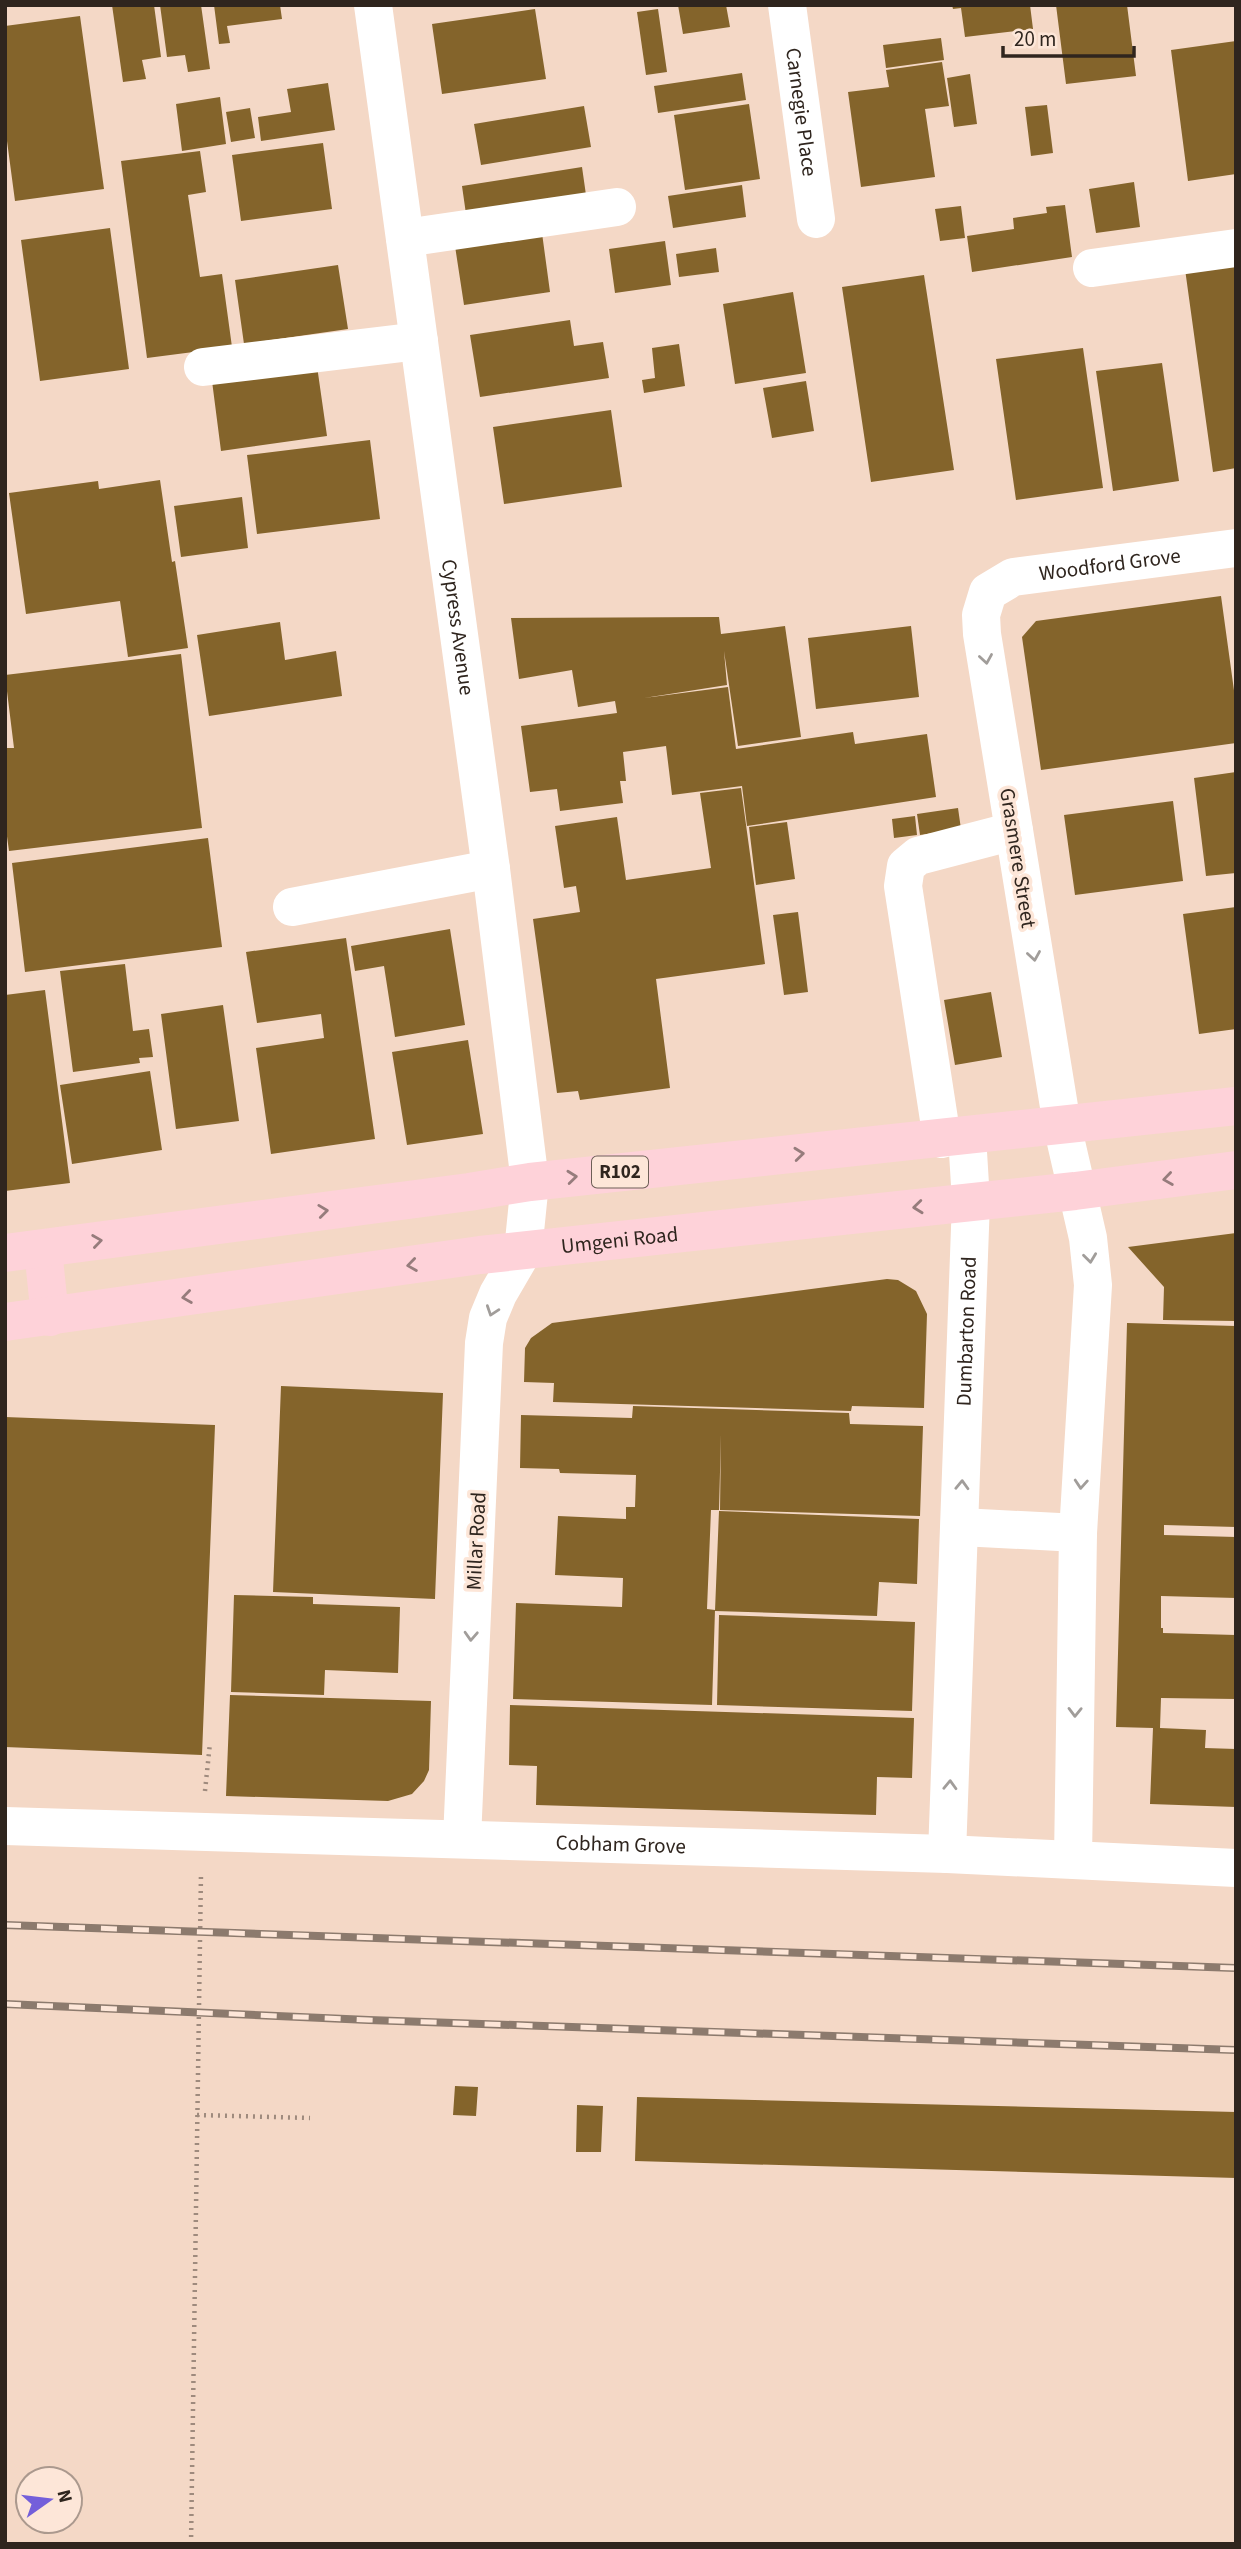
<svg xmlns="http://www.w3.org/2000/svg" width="1241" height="2549" viewBox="0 0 1241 2549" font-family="'Source Sans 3',sans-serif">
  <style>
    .building { fill: #84642b }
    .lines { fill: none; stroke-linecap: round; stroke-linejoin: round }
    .path { stroke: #9e8a7d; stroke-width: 4.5; stroke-dasharray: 2 5; stroke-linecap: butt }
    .minor { stroke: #fff; stroke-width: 38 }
    .major { stroke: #fed2d9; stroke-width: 38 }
    .rail-casing { stroke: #8c7a6d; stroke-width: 8 }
    .rail { stroke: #fde6d8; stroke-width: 5; stroke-dasharray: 16; stroke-linecap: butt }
    .oneway { stroke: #a19d9a }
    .oneway2 { stroke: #967c7c }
    .labels { text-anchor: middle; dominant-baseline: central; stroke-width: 7; stroke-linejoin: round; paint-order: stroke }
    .shield { fill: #fde6d8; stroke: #6d5f56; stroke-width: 2 }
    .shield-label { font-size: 19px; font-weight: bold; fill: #2f251e }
    .street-label { font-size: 21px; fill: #2f251e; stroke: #fde6d8 }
  </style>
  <rect width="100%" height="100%" fill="#f4d8c6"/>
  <path class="building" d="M112 5H154L161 57 142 60 146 79 123 82Z
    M160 5H201L210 69 188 72 185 55 167 57Z
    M214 5H280L282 19 227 26 230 43 219 44Z
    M678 5H726L730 27 683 34Z
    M952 5H1030L1033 29 965 37 961 8 953 9Z
    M1056 5H1127L1136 76 1066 84Z
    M535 9 546 79 442 94 432 24Z
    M658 9 667 72 646 75 637 12Z
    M80 16 104 189 15 201 5 126V26Z
    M941 38 944 60 886 68 883 45Z
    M1236 41V174L1188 181 1171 50Z
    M942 62 949 106 925 109 935 177 861 187 848 92 889 87 886 70Z
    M742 73 746 100 658 113 654 86Z
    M970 74 977 124 954 127 947 78Z
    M328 83 335 130 261 141 258 117 291 112 287 89Z
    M220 97 226 144 182 151 176 104Z
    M749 104 760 179 685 190 674 115Z
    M1047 105 1053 153 1031 156 1025 107Z
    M584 106 591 147 481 165 474 124Z
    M250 108 255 138 231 142 226 112Z
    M323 143 332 209 241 221 232 155Z
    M200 151 206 192 188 195 200 277 222 274 232 347 147 358 121 161Z
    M582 167 586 195 466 214 462 186Z
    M1134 182 1140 227 1096 233 1089 189Z
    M742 185 746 217 673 228 668 196Z
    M1065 205 1072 257 972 272 967 236 1014 229 1013 218 1047 213 1046 207Z
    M961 206 965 238 940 241 935 209Z
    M110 228 129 369 40 381 21 240Z
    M542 233 550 292 464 305 455 246Z
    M665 241 671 285 615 293 609 249Z
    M716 248 719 272 679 277 676 254Z
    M1236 262V468L1213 472 1185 269Z
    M338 265 348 329 244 344 235 280Z
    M924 275 954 470 871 482 842 287Z
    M793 292 806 373 735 384 723 304Z
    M570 320 574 346 603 342 609 378 480 397 470 335Z
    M679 344 685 386 644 393 642 380 655 378 652 348Z
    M1083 348 1103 488 1016 500 996 359Z
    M1162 363 1179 481 1113 491 1096 371Z
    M317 366 327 436 221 451 212 381Z
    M806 381 814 431 772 438 763 388Z
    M611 410 622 487 504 504 493 427Z
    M370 440 380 519 257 534 247 455Z
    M160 480 172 562 175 561 188 648 128 657 120 601 26 614 9 493 98 481 99 489Z
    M242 497 248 548 181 557 174 506Z
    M1221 596 1236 705V743L1041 770 1022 637 1036 621Z
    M719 617 721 634 785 626 801 737 738 746 724 651 727 685 644 698 728 687 736 749 853 732 855 744 927 734 936 797 747 826 742 786 672 795 666 746 623 752 626 781H620L623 803 560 811 557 789 530 792 521 726 617 713 615 701 578 707 572 670 519 679 511 618Z
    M280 622 285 660 336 651 342 696 209 716 197 635Z
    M911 626 919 697 816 709 808 638Z
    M181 654 202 828 9 851 5 822V748H14L5 675Z
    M1236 772V873L1206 876 1194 778Z
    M741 788 765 964 656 979 670 1088 580 1100 578 1091 557 1093 533 919 580 912 576 886 564 888 555 826 617 817 626 880 711 868 700 793Z
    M1173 801 1183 881 1075 895 1064 815Z
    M958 808 961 829 920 835 917 814Z
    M915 816 917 835 894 838 892 819Z
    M787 822 795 879 756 885 749 827Z
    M208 838 222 947 25 972 12 863Z
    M1236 907V1029L1199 1034 1183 914Z
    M798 912 808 992 784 995 773 915Z
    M450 929 465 1025 395 1037 384 966 355 971 351 946Z
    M346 938 375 1139 271 1154 256 1048 324 1038 321 1014 257 1023 246 952Z
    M125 964 133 1031 149 1029 153 1057 139 1058 140 1063 73 1072 60 971Z
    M45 990 70 1183 5 1191V995Z
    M991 992 1002 1057 955 1065 944 1000Z
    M223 1005 239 1121 176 1129 161 1014Z
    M468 1040 483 1134 407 1145 392 1052Z
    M150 1071 162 1150 72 1164 60 1085Z
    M1236 1233V1321L1163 1320 1164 1287 1128 1247Z
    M887 1279 898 1280 916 1291 927 1314 924 1408 852 1406 851 1411 553 1402 554 1383 524 1382 525 1348 531 1338 552 1323Z
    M1127 1323 1236 1326V1527L1164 1525V1535L1236 1537V1598L1161 1596V1628H1163V1633L1236 1635V1699L1161 1698 1160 1728 1206 1730 1205 1748 1236 1749V1807L1150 1804 1153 1728 1116 1727Z
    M281 1386 443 1393 435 1599 273 1592Z
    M633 1406 849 1413 850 1424 923 1426 920 1516 720 1510 721 1434 719 1510H711L707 1609 715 1610 712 1705 513 1699 516 1603 622 1607 623 1578 555 1575 558 1516 626 1519V1507H635L636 1475 560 1473 559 1469 520 1468 521 1415 632 1418Z
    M5 1417 215 1425 202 1755 5 1747Z
    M719 1511 919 1519 917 1584 879 1582 877 1616 715 1611Z
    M234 1595 313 1597V1604L400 1607 398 1673 325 1670 324 1695 231 1692Z
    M719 1615 915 1622 912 1711 717 1705Z
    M230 1695 431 1701 429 1770 424 1781 412 1794 388 1801 226 1796Z
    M510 1705 914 1718 912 1778 877 1777 876 1815 536 1805 537 1766 509 1765Z
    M455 2086 478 2087 476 2116 453 2115Z
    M637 2097 1236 2112V2178L635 2161Z
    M577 2105 603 2106 601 2152H576Z"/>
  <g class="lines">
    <path class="path" d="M205 1791 210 1743
      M197 2115 310 2118
      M191 2544 201 1873"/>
    <g class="minor">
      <path id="s1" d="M373 5 491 869 530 1182 523 1251 498 1294 488 1318 484 1343 462 1839"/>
      <path id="s2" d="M787 5 816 219"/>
      <path d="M405 238 617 207"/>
      <path d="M1092 268 1236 248"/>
      <path d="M203 367 419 341"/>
      <path d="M292 907 491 869"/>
      <path d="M942 1139 903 886 906 866 918 856 1014 831"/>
      <path d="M961 1527 1078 1533"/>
      <path id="s3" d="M5 1826 947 1854 1236 1868"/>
      <path id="s4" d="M947 1854 971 1201 967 1136"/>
      <path id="s5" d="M1073 1859 1078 1533 1093 1285 1088 1238 1062 1125 982 634 981 615 988 592 1013 577 1236 548"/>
    </g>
    <g class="major">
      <path d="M43 1249 50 1317"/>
      <path d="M5 1253 469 1192 530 1182 1236 1106"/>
      <path id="s6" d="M5 1322 480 1255 1075 1191 1236 1170"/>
    </g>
    <defs>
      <path id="rail" d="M5 1925 1236 1968
        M5 2004 369 2020 1236 2050"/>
    </defs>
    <use href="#rail" class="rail-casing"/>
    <use href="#rail" class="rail"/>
  </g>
  <defs><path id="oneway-chevron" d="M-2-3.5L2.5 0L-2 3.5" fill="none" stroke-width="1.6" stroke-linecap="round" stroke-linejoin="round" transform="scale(1.75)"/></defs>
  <g class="oneway">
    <use href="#oneway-chevron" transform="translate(986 659) rotate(81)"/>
    <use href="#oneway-chevron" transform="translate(1034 956) rotate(81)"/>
    <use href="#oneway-chevron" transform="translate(1090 1258) rotate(83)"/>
    <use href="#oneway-chevron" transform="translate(492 1311) rotate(109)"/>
    <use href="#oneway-chevron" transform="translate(1081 1484) rotate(94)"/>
    <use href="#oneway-chevron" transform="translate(962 1485) rotate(-88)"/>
    <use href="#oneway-chevron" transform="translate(471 1636) rotate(93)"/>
    <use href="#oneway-chevron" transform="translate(1075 1712) rotate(91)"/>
    <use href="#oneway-chevron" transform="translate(950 1785) rotate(-88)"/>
  </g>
  <g class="oneway2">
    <use href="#oneway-chevron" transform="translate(799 1154) rotate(-6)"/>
    <use href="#oneway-chevron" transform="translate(572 1177) rotate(-6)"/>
    <use href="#oneway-chevron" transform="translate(1168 1179) rotate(172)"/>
    <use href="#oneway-chevron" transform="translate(918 1207) rotate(174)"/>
    <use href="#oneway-chevron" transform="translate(323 1211) rotate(-7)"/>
    <use href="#oneway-chevron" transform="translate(97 1241) rotate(-8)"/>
    <use href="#oneway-chevron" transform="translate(412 1265) rotate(172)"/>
    <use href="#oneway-chevron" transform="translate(187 1297) rotate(172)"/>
  </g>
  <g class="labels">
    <rect class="shield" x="592" y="1156.5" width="56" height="31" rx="5"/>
    <g class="shield-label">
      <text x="620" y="1172">R102</text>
    </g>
    <g class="street-label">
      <text stroke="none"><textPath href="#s2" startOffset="108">Carnegie Place</textPath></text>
      <text stroke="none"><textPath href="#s5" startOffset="1405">Woodford Grove</textPath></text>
      <text stroke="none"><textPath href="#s1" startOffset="628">Cypress Avenue</textPath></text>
      <text transform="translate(1018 858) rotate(81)">Grasmere Street</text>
      <text stroke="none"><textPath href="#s6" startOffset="620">Umgeni Road</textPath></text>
      <text stroke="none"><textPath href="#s4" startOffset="523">Dumbarton Road</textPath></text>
      <text transform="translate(476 1541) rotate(-87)">Millar Road</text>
      <text stroke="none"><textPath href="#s3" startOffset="616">Cobham Grove</textPath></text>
    </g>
  </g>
  <rect width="1241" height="2549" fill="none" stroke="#2f251e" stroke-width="14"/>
  <g transform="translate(49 2500) rotate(76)"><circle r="33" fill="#fde6d8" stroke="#ab998e" stroke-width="2"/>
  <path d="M0-5L12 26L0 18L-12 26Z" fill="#745fda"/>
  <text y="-10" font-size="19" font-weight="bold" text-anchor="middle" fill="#2f251e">N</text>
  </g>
  <path d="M1003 46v10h131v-10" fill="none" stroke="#2f251e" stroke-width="3.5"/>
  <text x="1014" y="46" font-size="21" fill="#2f251e" stroke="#fde6d8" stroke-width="5" paint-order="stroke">20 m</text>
</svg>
